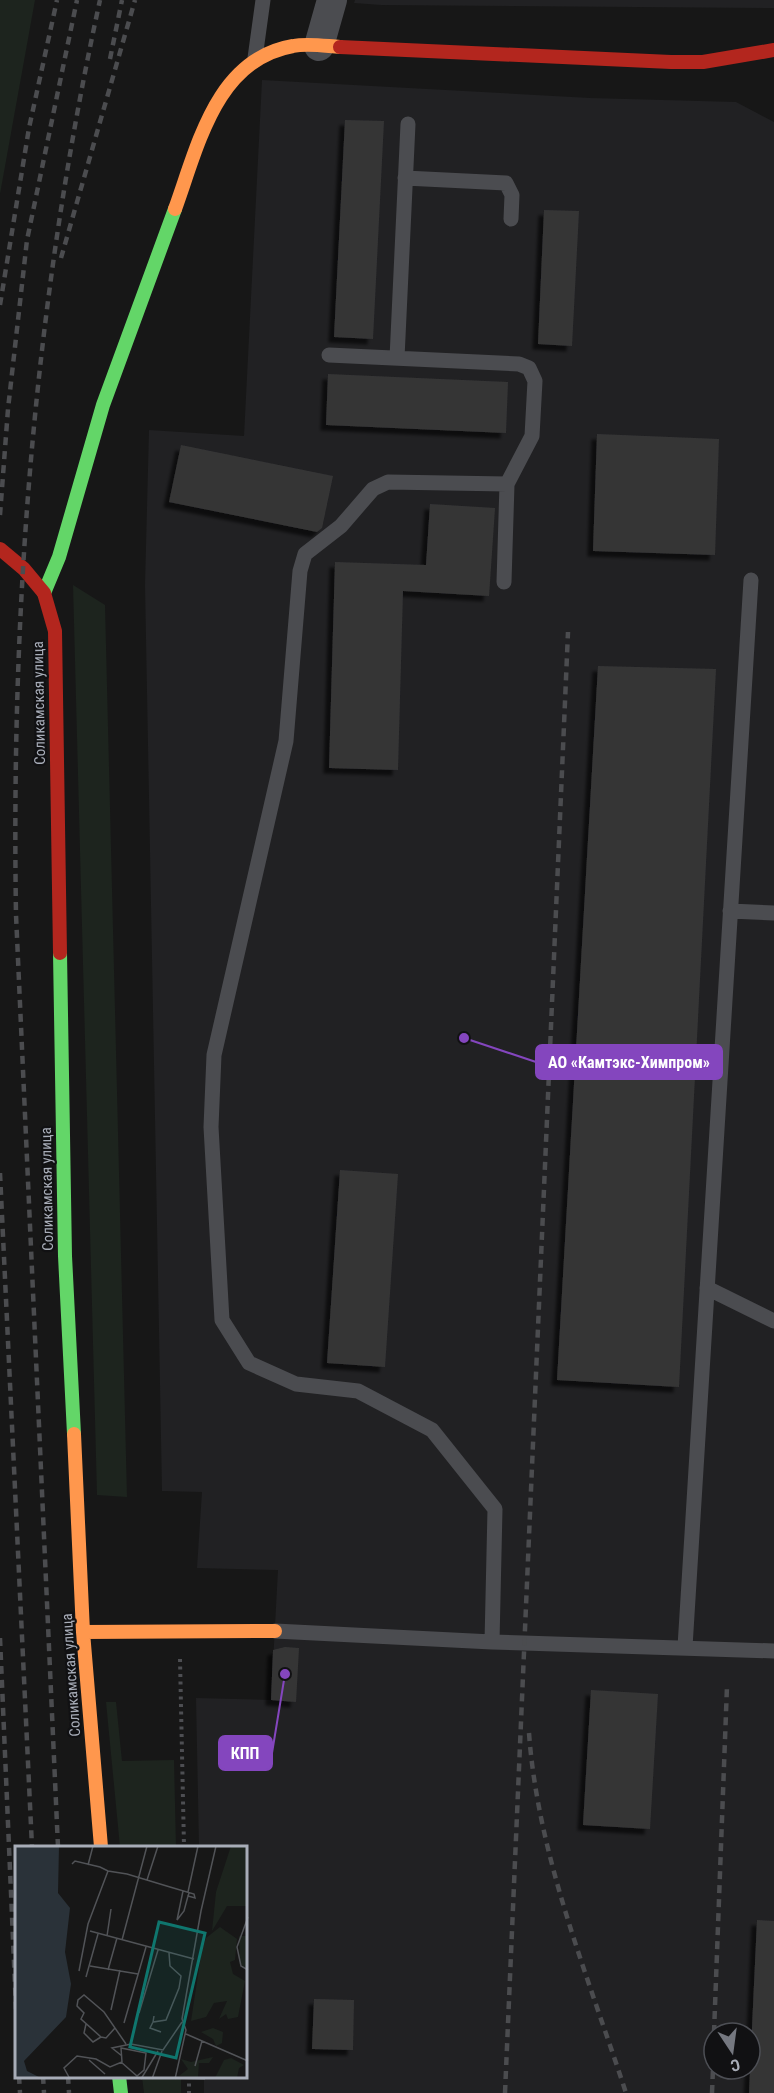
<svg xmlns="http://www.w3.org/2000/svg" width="774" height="2093" viewBox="0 0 774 2093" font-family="'Roboto Condensed',sans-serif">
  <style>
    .built { fill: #212123; fill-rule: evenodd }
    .green { fill: #1d241e }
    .building { fill: #353536; filter: url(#shadow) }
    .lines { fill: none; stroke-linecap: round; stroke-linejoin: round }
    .path { stroke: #4d4e52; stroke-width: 4; stroke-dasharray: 3 4.5; stroke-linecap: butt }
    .lane { stroke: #4b4c50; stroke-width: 15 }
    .street { stroke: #4b4c50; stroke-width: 30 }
    .fast { stroke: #63d668; stroke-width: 14 }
    .slow { stroke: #ff974d; stroke-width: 14 }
    .jam { stroke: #b3261e; stroke-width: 14 }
    .rail { stroke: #4b4c4f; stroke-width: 4.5; stroke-dasharray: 8 6; stroke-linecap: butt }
    .labels { text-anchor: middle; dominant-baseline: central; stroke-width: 4.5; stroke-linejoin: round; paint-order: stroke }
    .street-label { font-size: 15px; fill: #a8adb8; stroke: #111113 }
    .inset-road { fill: none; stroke: #515357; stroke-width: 1.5 }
    .view { fill: #0f766e; fill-opacity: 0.15; stroke: #0f766e; stroke-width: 3 }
    .inset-edge { fill: none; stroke: #a8adb8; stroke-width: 3 }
    .leader { fill: none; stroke: #8446be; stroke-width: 2 }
    .callout-dot { fill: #8446be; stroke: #111113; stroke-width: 2 }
    .callout { fill: #8446be; stroke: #8446be; stroke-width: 2 }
    .callout-label { font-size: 16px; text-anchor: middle; font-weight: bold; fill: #fff }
  </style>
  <defs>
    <filter id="shadow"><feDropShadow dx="-5.5" dy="5.5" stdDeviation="1.5" flood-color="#0009"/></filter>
  </defs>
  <rect width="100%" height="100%" fill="#171717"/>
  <path class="built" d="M355 0H774V8L381 5 354 3Z
    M262 80 590 98 736 102 774 122V2093H204V2077L246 2076V1847H199L196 1698 271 1700 278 1570 197 1568 202 1492 162 1491 145 585 149 430 244 436ZM714 2033H750V2069H714Z"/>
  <path class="green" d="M0 0H35L0 194Z
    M73 585 105 605 127 1497 97 1495Z
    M106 1702H116L122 1761 174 1760 176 1847H120Z
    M142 2077H181V2093H144Z"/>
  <path class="building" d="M345 120 384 121 373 339 334 337Z
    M544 210 579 211 572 346 538 344Z
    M328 374 508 382 506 433 326 425Z
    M597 434 719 439 715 555 593 551Z
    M181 445 333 476 322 528 317 532 169 502Z
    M430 504 495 508 489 596 403 591 398 770 329 768 335 562 426 565Z
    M598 666 716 669 679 1387 557 1380Z
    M340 1170 398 1174 385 1367 327 1363Z
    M285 1647 299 1648 296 1702 271 1700 273 1650Z
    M591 1690 658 1694 650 1829 583 1825Z
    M757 1920 774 1921V2093H749Z
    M314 1999 354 2000 353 2050 312 2049Z"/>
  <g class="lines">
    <path class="path" d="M180 1659 184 1847
      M189 2076V2093"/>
    <path class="lane" d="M255 58 263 0
      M405 178 506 183 512 195 511 219
      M329 355 519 364 529 368 535 381 532 436 507 484
      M397 358 408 124
      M730 911 774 913
      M707 1288 774 1321
      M275 1631 492 1642 774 1651
      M492 1642 495 1509 432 1430 358 1391 296 1384 249 1363 222 1320 211 1127 214 1055 286 741 300 571 305 554 341 526 373 489 388 482 507 484 504 582
      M685 1647 751 580"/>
    <path class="street" d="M319 46 332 0"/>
    <path class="fast" d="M44 593 59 557 103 405 175 209
      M60 953 65 1256 74 1434
      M119 2076 121 2093"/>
    <path class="slow" d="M175 209C198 146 216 59 293 46 308 43 325 46 340 47
      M74 1434 83 1632 101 1847
      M83 1632 275 1631"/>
    <path class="jam" d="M340 47 671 62H703L774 50
      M0 549 24 569 44 593 55 631 60 953"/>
    <path class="rail" d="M110 59 122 0
      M61 258 135 0
      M0 305 29 128 57 0
      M0 515 8 409 27 240 77 0
      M0 1173 32 1847
      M0 1638 16 2009
      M529 1733C538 1857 588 1976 626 2093
      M58 1847 16 915C11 606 34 302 100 0
      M714 2033 727 1686
      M19 2076 20 2093
      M43 2076 44 2093
      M68 2076 69 2093
      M505 2093 568 632
      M712 2093 714 2045"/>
  </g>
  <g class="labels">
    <g class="street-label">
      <text transform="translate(39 703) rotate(-91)">Соликамская улица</text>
      <text transform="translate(47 1189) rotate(-91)">Соликамская улица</text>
      <text transform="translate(71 1675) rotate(-94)">Соликамская улица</text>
    </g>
  </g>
  <g transform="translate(15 1846)">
    <rect width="232" height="232" fill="#171717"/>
    <path d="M216 0H232V60H212L197 85 201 46ZM205 81 222 93 220 114 215 116 218 128 230 135 223 171 213 173 211 168 204 173 212 155 199 157 191 171 176 175 187 103 191 92ZM224 90H232V124L225 117ZM198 182 208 186 207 197 201 200 198 193 186 186ZM198 211 194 217H184L183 231 164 230 173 223 166 213 176 216ZM216 212 229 219 224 222 222 232H200L209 214Z" fill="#1d241e"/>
    <path d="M0 0H44L43 47 55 62 50 106 56 138 51 171 9 215 12 225 26 232H0Z" fill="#2a3239"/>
    <path class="inset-road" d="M57 18 60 15 85 21 93 25 112 28 155 41 179 48 180 52 173 50 174 47M73 19 78 0M132 34 143 0M168 45 162 74 169 65 173 50M173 46 183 0M233 71 222 101 226 120 233 124M75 85 179 113M92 90 96 63M107 94 132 0M75 120 123 128M93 124 102 92M64 125 73 78 93 25M71 131 83 88M96 164 105 124M124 167 143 104M139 170 138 176 151 174 164 142 166 130 155 120 154 107M138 176 135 182 146 186M109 177 131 101M71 178 69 187 78 196 86 191M100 182 91 192 86 191 66 173 69 167 62 160 63 154 69 149 89 166 111 198M171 188 233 215M107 210 97 202 116 198 148 204 167 176M74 214 90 228M180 220 187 195M160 232 190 233M55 233 49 222 62 210 81 213 95 221 107 216 106 202 131 207 129 224 122 230 106 216M126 233 143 205M137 233 147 205M160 233 171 184 167 173 186 65 201 0"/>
    <path class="view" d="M144 76 190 87 161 212 115 201Z"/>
    <rect width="232" height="232" class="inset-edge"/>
  </g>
  <path class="leader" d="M464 1038L536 1062M285 1674L272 1753"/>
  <g class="callout-dot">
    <circle cx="464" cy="1038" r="6"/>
    <circle cx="285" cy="1674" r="6"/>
  </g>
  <g class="callout">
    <rect x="536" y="1045" width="186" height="34" rx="6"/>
    <rect x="219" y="1736" width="53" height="34" rx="6"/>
  </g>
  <g class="callout-label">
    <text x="629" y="1068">АО «Камтэкс-Химпром»</text>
    <text x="245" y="1759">КПП</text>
  </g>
  <g transform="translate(732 2051) rotate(167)"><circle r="28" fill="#111113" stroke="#4d4f55" stroke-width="1.5"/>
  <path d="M0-4.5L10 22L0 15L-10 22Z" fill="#757880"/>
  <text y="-9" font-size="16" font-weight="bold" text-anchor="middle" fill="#a8adb8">С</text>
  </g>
</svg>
